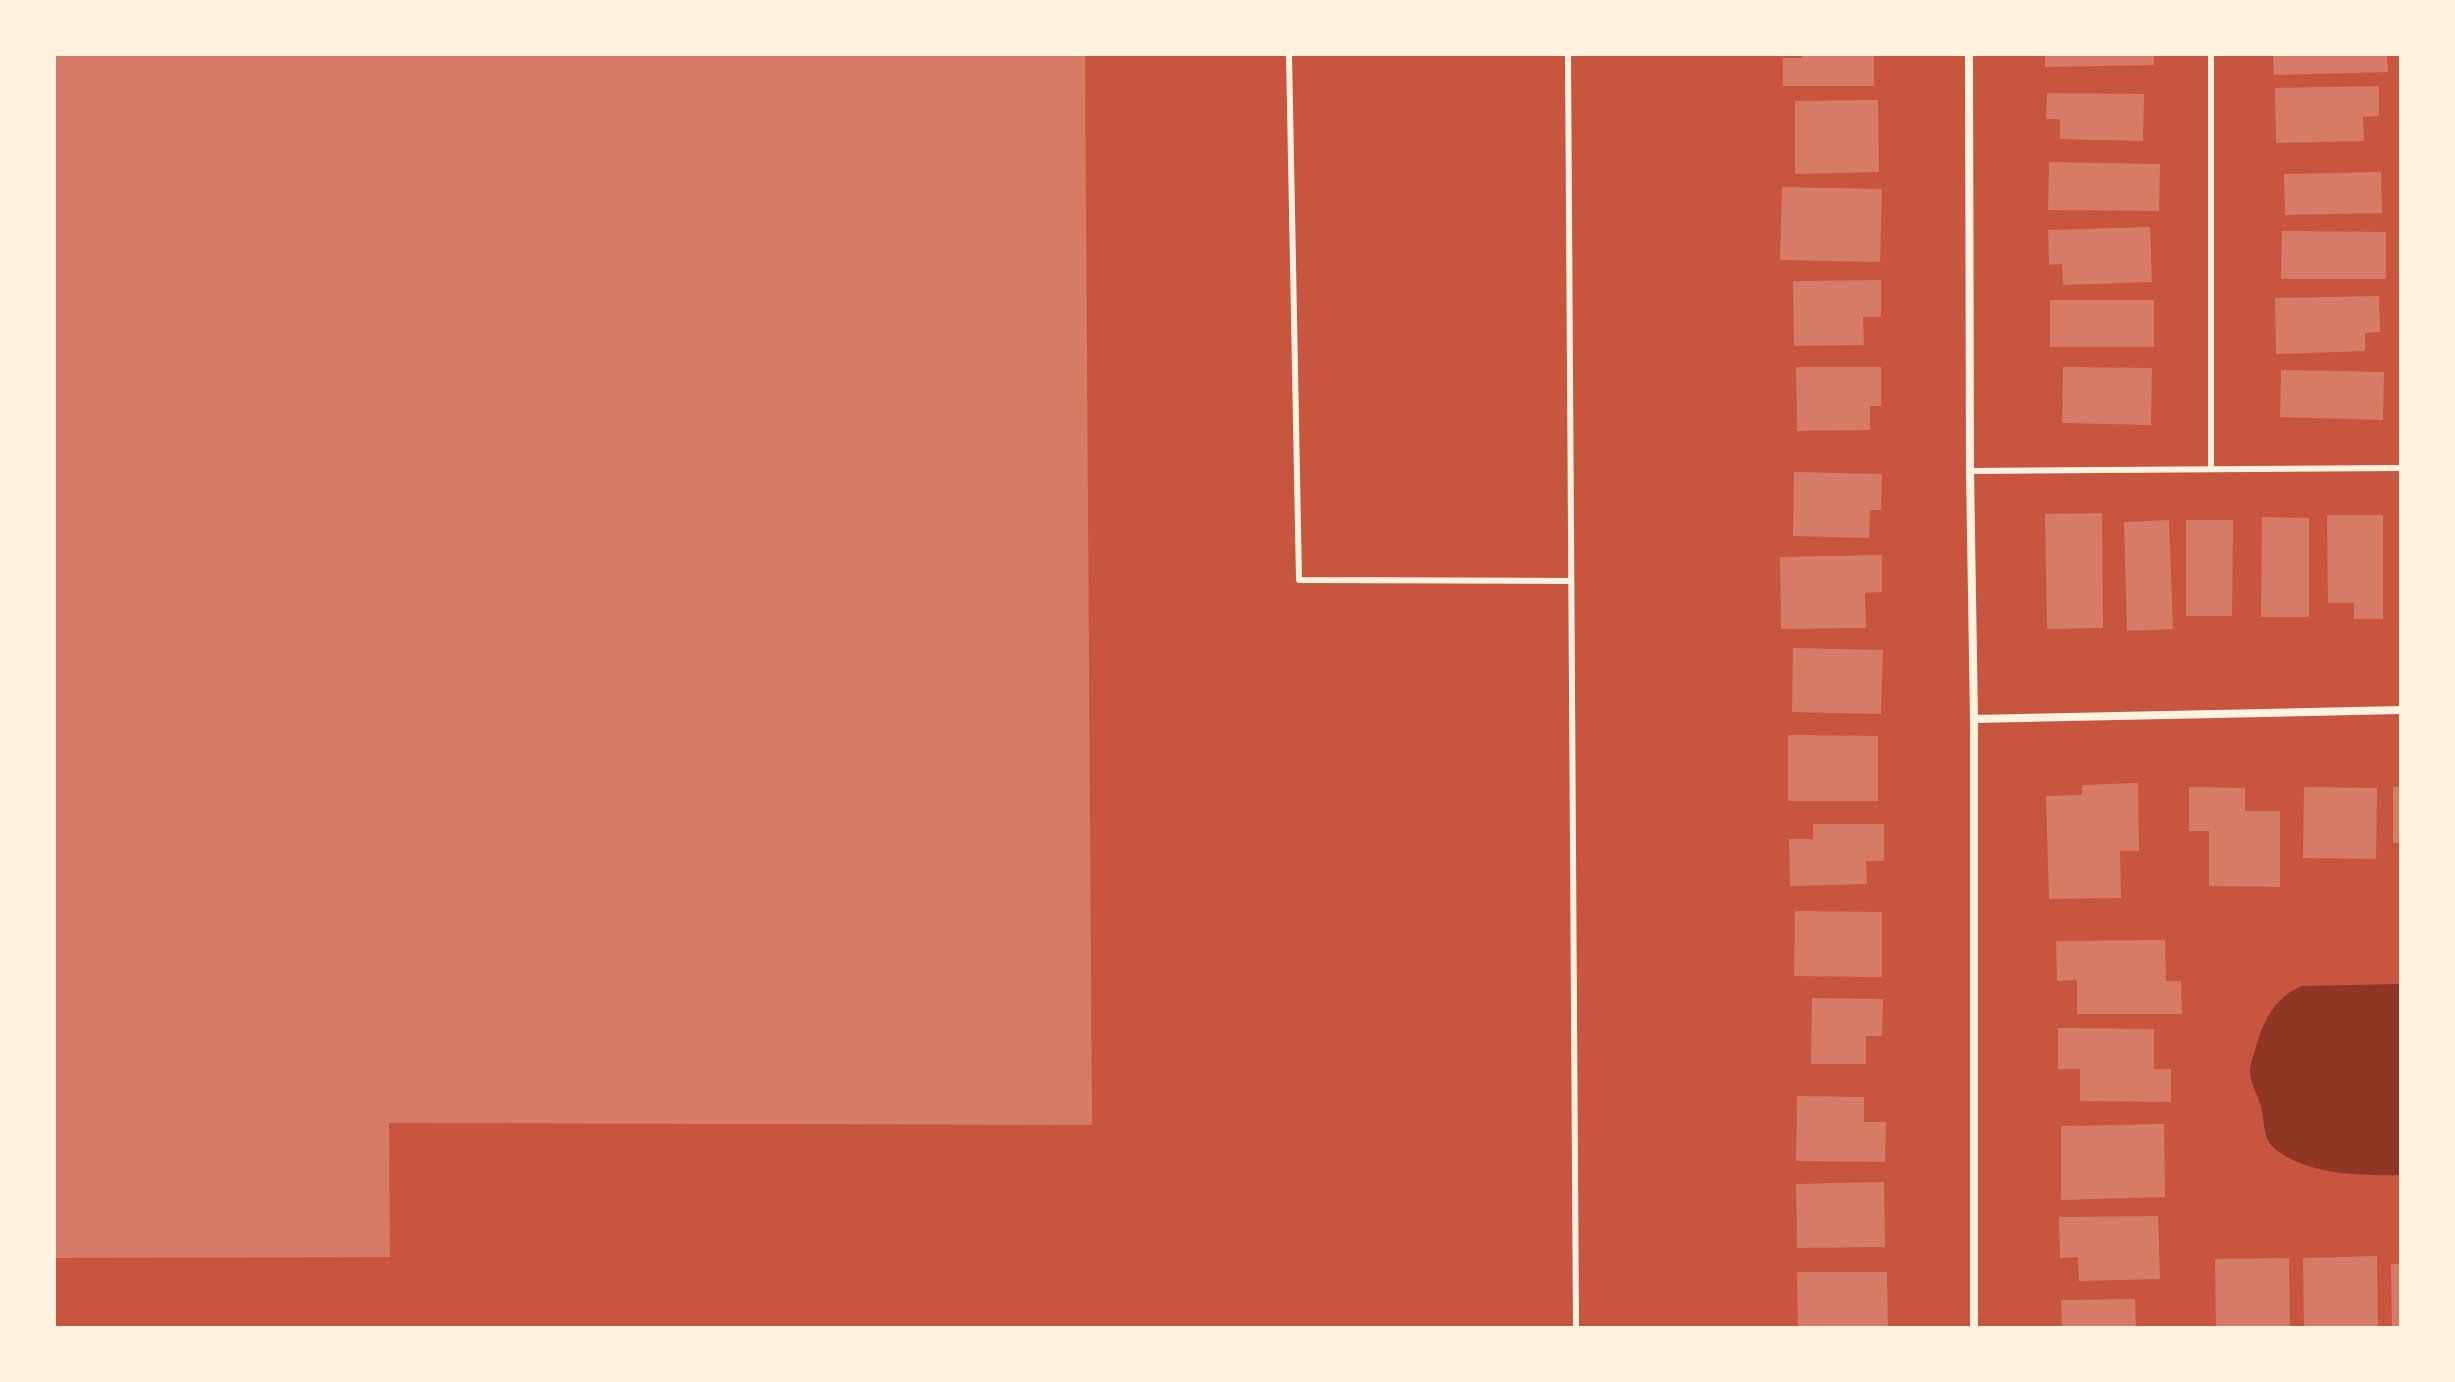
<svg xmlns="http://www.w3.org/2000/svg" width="2455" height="1382" viewBox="0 0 2455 1382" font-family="'Space Grotesk',sans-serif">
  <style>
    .water { fill: #8f3625 }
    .building { fill: #d67c66 }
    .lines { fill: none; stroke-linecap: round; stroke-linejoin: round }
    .service { stroke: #fff3e0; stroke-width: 6 }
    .minor { stroke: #fff3e0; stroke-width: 8 }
  </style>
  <rect width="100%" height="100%" fill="#c8553d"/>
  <path class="water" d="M2401 984V1175C2362 1176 2302 1175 2272 1146 2264 1138 2264 1122 2262 1111 2260 1097 2250 1085 2250 1071 2250 1063 2254 1055 2256 1047 2263 1021 2275 997 2302 986Z"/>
  <path class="building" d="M54 54H1085L1092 1125 389 1123 390 1257 54 1258Z
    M1802 54H1874V86H1783V58H1802Z
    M2045 54H2154V65L2045 67Z
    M2273 54H2387L2388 72 2274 75Z
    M2379 86V116L2363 117 2364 141 2276 143 2275 88Z
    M2047 93 2144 94 2143 141 2060 139V119H2046Z
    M1878 100 1879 172 1795 174V101Z
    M2049 162 2160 164 2159 211 2048 210Z
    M2381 172 2382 213 2285 215 2284 174Z
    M1782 187 1882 189 1880 262 1780 260Z
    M2150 227 2152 282 2063 285 2062 264 2049 265 2048 230Z
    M2282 231 2386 232V279H2281Z
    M1881 280V317H1863L1864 345 1794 346 1793 281Z
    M2379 296 2380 332 2365 333V351L2276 354 2275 298Z
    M2050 300H2154V347H2050Z
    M1796 367H1881V406H1870V430L1797 431Z
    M2063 367 2152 368 2151 425 2062 423Z
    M2281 370 2384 372 2383 420 2280 417Z
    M1794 472 1882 474 1881 510H1870L1869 538 1793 536Z
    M2102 513 2103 628 2047 629 2045 514Z
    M2327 515H2383V619H2354V603H2328Z
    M2262 517 2309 518V617H2261Z
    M2169 520 2173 629 2127 631 2124 522Z
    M2186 520H2233L2232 616H2186Z
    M1882 555V592L1865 593 1866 628 1781 629 1780 557Z
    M1793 648 1883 650 1881 714 1792 712Z
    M1788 735 1878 736V801H1788Z
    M2138 783 2139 851H2120L2121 898 2049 899 2046 796 2082 795V785Z
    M2401 786V843H2393V787Z
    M2189 787 2245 788V811H2280V887L2209 886V831H2189Z
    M2304 787 2377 788 2376 859 2303 858Z
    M1813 824H1884V861H1866L1867 884 1790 886 1789 839H1813Z
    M1795 911 1882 912V977L1794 976Z
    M2165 940 2166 981H2181L2182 1014H2077V980L2057 981 2056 941Z
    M1812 998 1883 999 1882 1036H1866V1064H1811Z
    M2058 1028 2154 1029V1069H2171V1102L2080 1101V1069H2058Z
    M1797 1096 1864 1097V1122H1886L1885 1162 1796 1161Z
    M2164 1124 2165 1197 2061 1200V1126Z
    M1884 1182 1885 1247 1797 1248 1796 1184Z
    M2158 1216 2160 1279 2079 1281 2078 1257 2060 1258 2059 1217Z
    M2377 1256 2378 1328H2304L2303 1258Z
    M2289 1258 2290 1328H2216L2215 1259Z
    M2391 1264H2401V1328H2392Z
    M1797 1272H1887L1888 1328H1798Z
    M2135 1299 2136 1328H2062L2061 1300Z"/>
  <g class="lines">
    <path class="service" d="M1289 54 1299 580 1571 581
      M1568 54 1576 1328
      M2211 54V469
      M1970 471 2401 468"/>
    <path class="minor" d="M1969 54 1970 471 1974 719V1328
      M1974 719 2401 710"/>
  </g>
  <rect width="2455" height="1382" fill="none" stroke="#fff3e0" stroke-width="112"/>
</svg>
